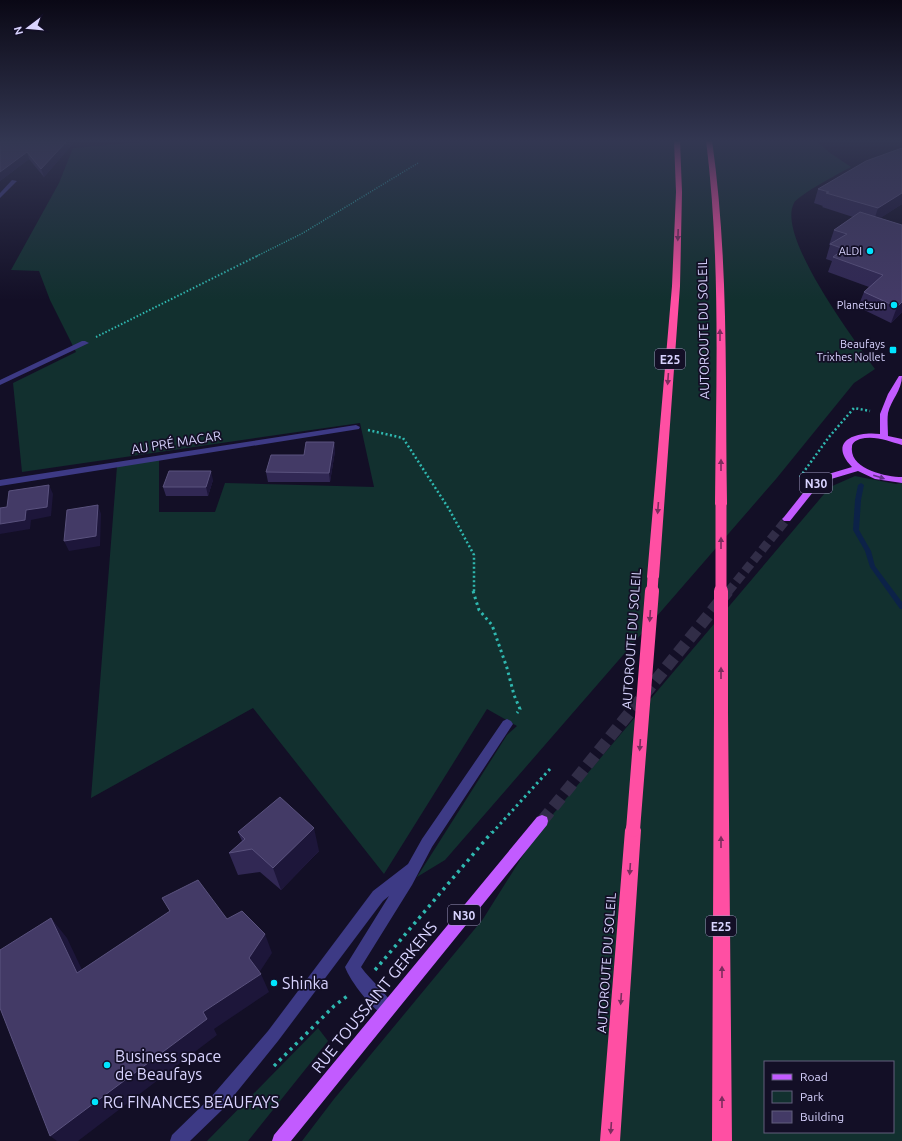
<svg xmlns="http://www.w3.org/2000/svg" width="902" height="1141" viewBox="0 0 902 1141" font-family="Ubuntu,sans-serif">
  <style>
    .green { fill: #12302f; fill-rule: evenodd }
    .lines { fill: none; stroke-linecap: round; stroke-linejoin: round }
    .stream { fill: #0c2248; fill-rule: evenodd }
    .major-tunnel-far1 { stroke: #312d47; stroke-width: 9; stroke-dasharray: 9 4.5; stroke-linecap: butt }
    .major-tunnel { stroke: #312d47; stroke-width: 12; stroke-dasharray: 12 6; stroke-linecap: butt }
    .path-far4 { stroke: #2fb8b0; stroke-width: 1.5; stroke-dasharray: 1 1.5; stroke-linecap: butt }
    .path-far3 { stroke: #2fb8b0; stroke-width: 2; stroke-dasharray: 1.5 2; stroke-linecap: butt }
    .path-far2 { stroke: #2fb8b0; stroke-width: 2.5; stroke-dasharray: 2 2.5; stroke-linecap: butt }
    .path-far1 { stroke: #2fb8b0; stroke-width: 3; stroke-dasharray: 2.5 3.5; stroke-linecap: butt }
    .path { stroke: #2fb8b0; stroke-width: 3.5; stroke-dasharray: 3 4.5; stroke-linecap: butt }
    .minor { fill: #3d3a85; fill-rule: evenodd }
    .major { fill: #c25bff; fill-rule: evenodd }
    .highway { fill: #ff4fa3; fill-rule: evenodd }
    .highway-bridge-far1 { stroke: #ff4fa3; stroke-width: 11 }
    .highway-bridge { stroke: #ff4fa3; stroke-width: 14 }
    .wall { fill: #312854 }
    .shaded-wall { fill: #1d163a }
    .building { fill: #433a66; stroke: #5a527e }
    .oneway { fill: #7d2c5e }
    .oneway2 { fill: #623188 }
    .poi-dot { fill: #00e5ff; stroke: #130f26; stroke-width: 1.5 }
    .labels { text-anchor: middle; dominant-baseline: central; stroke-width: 3.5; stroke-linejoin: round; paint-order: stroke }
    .far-poi-label { font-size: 11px; fill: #d9d4ff; stroke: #130f26; text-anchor: end }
    .shield { fill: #130f26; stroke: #9e99be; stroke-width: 1 }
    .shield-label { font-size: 12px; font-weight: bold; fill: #d9d4ff }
    .street-label { font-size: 13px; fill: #d9d4ff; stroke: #130f26 }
    .near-poi-label { font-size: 16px; fill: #d9d4ff; stroke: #130f26; text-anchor: start }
    .near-street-label { font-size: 16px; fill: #d9d4ff; stroke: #130f26 }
  </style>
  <rect width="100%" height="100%" fill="#130f26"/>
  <path class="green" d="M164 140H815L829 152 851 167C841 172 797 196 794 203 776 236 854 339 875 369L854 383 776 479 445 860 417 877 507 735 517 726 487 709 384 874 253 708 91 798 117 466 159 459V512H215L225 483 374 487 360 423 22 472 13 383 76 352 50 300 39 271 11 270 59 183 73 148Z
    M855 476 896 484 902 483V1141H302L334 1099 483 919 537 833 830 487ZM765 1062H893V1132H765Z
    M318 1028 328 1041 248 1141H207Z"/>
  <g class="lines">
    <path class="stream" d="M861 483 864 485 861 500 859 530 871 551 875 566 902 602V609H900L870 567 865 551 853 530 855 500 858 485Z"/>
    <path class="major-tunnel-far1" d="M728 592 787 519"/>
    <path class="major-tunnel" d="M542 821 728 591"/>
    <path class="path-far4" d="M257 256 303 233 418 163"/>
    <path class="path-far3" d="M96 337 259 255"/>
    <path class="path-far2" d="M368 430 403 438 449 509 474 555V592
      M800 477 829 437 854 408 870 411"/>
    <path class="path-far1" d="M473 591 479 610 492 625 507 668 514 695 520 709 517 713
      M492 833 550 769"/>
    <path class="path" d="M375 970 492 832
      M274 1066 334 1006 350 994"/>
    <path class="minor" d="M12 180 17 181 0 198V193Z
      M82 341H85L89 343 0 385V380Z
      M356 425 360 427 359 429 0 486V480Z
      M507 719 511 721 513 724 511 727 432 847 412 885 361 967C370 980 389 995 395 1009L392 1014 387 1017C373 1011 350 981 345 967L389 896 383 901 278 1041 223 1109 190 1141H170L172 1135 211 1097 268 1031 373 891 408 864 422 839 503 721Z"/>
    <path class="major" d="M899 376H902C902 390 891 400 888 413 887 420 888 429 888 436L902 439V445C889 441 874 435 860 439 855 441 852 443 852 447 849 469 886 477 902 477V483L875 479 858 471 821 482 790 521H784L782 519 784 517 815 478 852 467C827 441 856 431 880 434V414L888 394Z
      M542 815 547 817 548 821 547 825 291 1141H272L274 1135 537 817Z"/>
    <path class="highway" d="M674 140H680L682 192 680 286 659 577 657 580 653 581 649 580 647 577 672 286 676 192Z
      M706 140H712C729 261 725 383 727 504L725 507H717L715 504C716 383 721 261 706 140Z
      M721 706 726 708 728 712 732 1141H712L714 712 716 708Z
      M633 823 639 825 641 830 620 1141H600L625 830 627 825Z"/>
    <path class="highway-bridge-far1" d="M721 504V592
      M652 592 653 577"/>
    <path class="highway-bridge" d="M721 591V712
      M633 830 652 591"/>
  </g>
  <path class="wall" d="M0 140H76L44 177 29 159 0 181Z
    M902 148V204L880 218 902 225V312L891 323 858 307 864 292 869 287 828 272 832 261 826 259 830 245H829L834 230 853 217 822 207 823 206 814 203 818 189Z
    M334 442 335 451 330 482H268L266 472 304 455Z
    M213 480 208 496H166L163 487Z
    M238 832 319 851 281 890 260 872 238 875 229 853 242 841Z"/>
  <path class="shaded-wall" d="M68 140H76L44 177 41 169Z
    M27 152 29 159 0 181V172Z
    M902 193V204L873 223 878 208Z
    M902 302V312L891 323 897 307Z
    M334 442 335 451 330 482 329 473Z
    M211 471 213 480 208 496 206 487Z
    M49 485 53 494 51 516 31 520 30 529 0 534V524L26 510Z
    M98 505 101 514 100 546 69 551 64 541Z
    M314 828 319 851 281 890 273 868Z
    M51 918 67 938 92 991 77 973Z
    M265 934 272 953 257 976 249 958Z
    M261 974 269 992 214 1029 217 1035 78 1141H57L50 1136 203 1012Z"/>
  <path class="building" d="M0 140H68L41 169 27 152 0 172Z
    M902 148V193L878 208 826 193 829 192 818 189 866 161Z
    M860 212 902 225V302L897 307 864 292 883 275 833 257 844 249 830 244 847 234 834 230Z
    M306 442H334L329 473 266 472 271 455H304Z
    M169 471H211L206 487H163Z
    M49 485 47 507 26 510 25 520 0 524V508L7 507 9 491Z
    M98 505 96 536 64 541 67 510Z
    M280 797 314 828 273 868 252 849 229 853 245 839 238 832Z
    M198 880 227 919 242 911 265 934 249 958 261 974 203 1012 207 1019 50 1136 0 1008V950L51 918 77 973 170 911 162 898Z"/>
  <defs><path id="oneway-solid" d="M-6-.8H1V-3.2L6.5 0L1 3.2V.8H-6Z"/></defs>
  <g class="oneway">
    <use href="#oneway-solid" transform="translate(678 235) rotate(92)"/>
    <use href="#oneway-solid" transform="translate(720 335) rotate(-90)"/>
    <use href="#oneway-solid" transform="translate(668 379) rotate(94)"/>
    <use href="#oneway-solid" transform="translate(721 465) rotate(-90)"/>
    <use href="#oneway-solid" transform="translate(658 508) rotate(94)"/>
    <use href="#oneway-solid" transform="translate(721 543) rotate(-90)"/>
    <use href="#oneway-solid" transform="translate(650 616) rotate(94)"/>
    <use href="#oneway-solid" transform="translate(721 673) rotate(-90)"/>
    <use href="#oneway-solid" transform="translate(640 745) rotate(94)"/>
    <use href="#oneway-solid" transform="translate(721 842) rotate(-90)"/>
    <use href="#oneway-solid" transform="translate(630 869) rotate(94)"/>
    <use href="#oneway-solid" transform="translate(722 972) rotate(-90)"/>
    <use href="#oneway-solid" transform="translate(621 999) rotate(94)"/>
    <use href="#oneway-solid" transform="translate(722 1102) rotate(-90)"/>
    <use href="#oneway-solid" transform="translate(611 1128) rotate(94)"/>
  </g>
  <use class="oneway2" href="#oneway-solid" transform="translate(879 477) rotate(17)"/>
  <linearGradient id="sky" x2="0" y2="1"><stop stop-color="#0a0815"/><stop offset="0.47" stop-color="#333752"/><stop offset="1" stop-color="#333752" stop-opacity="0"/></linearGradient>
  <rect width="902" height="300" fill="url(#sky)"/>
  <g class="poi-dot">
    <circle cx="870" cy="251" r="4"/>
    <circle cx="894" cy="305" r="4"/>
    <rect x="889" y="346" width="8" height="8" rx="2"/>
    <circle cx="274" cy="983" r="4"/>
    <circle cx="107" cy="1065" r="4"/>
    <circle cx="95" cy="1102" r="4"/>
  </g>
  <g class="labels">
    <g class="far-poi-label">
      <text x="862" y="251">ALDI</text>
      <text x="886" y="305">Planetsun</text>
      <text x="885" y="344">Beaufays<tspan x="885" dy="13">Trixhes Nollet</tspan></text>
    </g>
    <g class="shield">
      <rect x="655" y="349" width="30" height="20" rx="3"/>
      <rect x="800" y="473" width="32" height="20" rx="3"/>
      <rect x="448" y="905" width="32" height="20" rx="3"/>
      <rect x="706" y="916" width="30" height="20" rx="3"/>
    </g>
    <g class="shield-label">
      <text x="670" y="359">E25</text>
      <text x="816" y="483">N30</text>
      <text x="464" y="915">N30</text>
      <text x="721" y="926">E25</text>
    </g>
    <g class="street-label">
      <text transform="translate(703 329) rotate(-91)">AUTOROUTE DU SOLEIL</text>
      <text transform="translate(176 442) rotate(-9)">AU PRÉ MACAR</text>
      <text transform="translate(631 639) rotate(-86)">AUTOROUTE DU SOLEIL</text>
      <text transform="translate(606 963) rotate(-86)">AUTOROUTE DU SOLEIL</text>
    </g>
    <g class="near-poi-label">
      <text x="282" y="983">Shinka</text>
      <text x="115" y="1056">Business space<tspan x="115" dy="18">de Beaufays</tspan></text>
      <text x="103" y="1102">RG FINANCES BEAUFAYS</text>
    </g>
    <g class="near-street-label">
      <text transform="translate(374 997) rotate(-51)">RUE TOUSSAINT GERKENS</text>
    </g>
  </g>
  <rect x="764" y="1061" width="130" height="72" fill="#130f26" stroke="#625e7d"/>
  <rect x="772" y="1074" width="20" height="6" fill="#c25bff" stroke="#625e7d"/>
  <text x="800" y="1081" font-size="12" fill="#d9d4ff">Road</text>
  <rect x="772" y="1091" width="20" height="12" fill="#12302f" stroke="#625e7d"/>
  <text x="800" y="1101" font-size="12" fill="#d9d4ff">Park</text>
  <rect x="772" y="1111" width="20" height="12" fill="#433a66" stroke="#625e7d"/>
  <text x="800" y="1121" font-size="12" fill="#d9d4ff">Building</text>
  <g transform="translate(28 28) rotate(254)" stroke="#130f26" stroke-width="3" paint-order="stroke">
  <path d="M0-3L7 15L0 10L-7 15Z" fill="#d9d4ff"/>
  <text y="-6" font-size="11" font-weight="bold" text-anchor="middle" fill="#d9d4ff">N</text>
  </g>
</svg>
